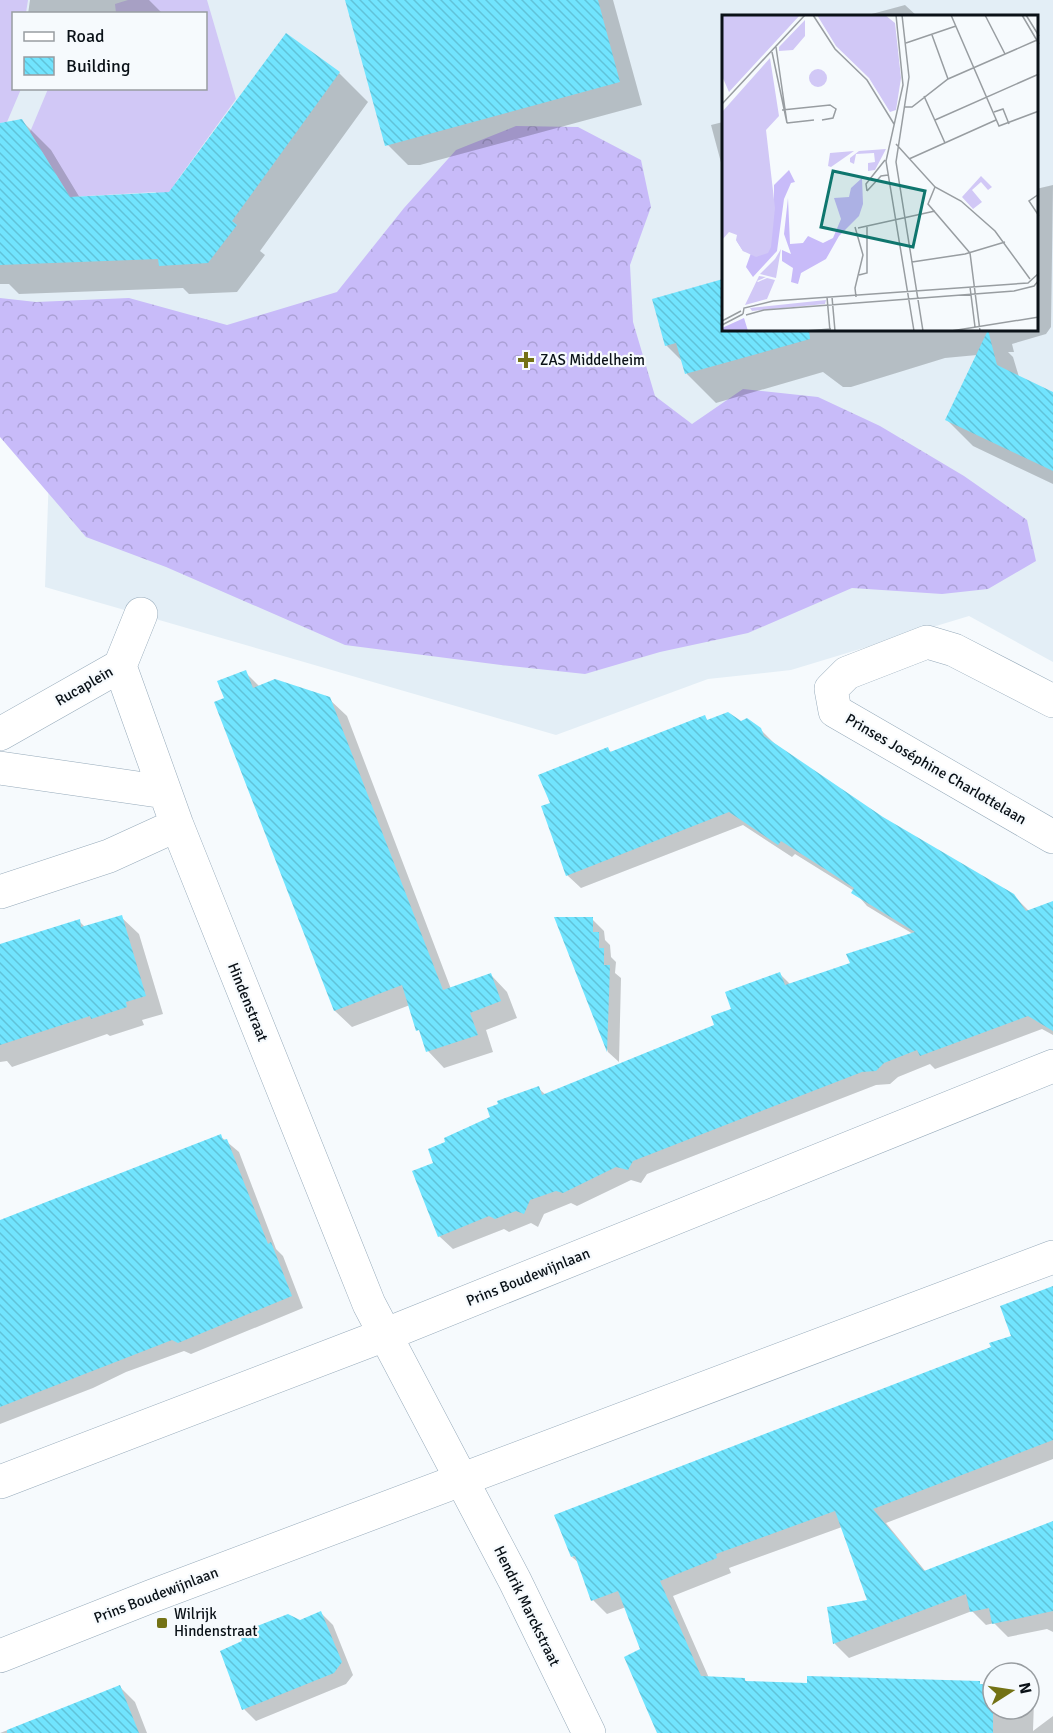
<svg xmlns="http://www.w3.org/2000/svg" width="1053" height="1733" viewBox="0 0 1053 1733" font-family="Signika,sans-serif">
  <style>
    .built { fill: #e3eef6; fill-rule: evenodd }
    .forest { fill: url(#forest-crowns) }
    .garden { fill: #d1c8f6 }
    .shadow { fill: #0003 }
    .building { fill: url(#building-back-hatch) }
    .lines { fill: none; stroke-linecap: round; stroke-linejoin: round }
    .minor-casing { stroke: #96aaba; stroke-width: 34 }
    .secondary-casing { stroke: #96aaba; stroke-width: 34 }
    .minor { stroke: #fff; stroke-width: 33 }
    .secondary { stroke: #fff; stroke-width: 33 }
    .poi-dot { fill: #737215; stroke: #f6fafd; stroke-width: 2 }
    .labels { text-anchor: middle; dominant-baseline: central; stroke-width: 4.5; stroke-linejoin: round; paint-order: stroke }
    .poi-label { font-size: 15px; fill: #0a1117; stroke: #f6fafd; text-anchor: start }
    .street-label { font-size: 15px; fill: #0a1117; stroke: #f6fafd }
    .inset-road { fill: none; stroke: #989da1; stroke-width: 1.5 }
    .view { fill: #0f766e; fill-opacity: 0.15; stroke: #0f766e; stroke-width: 3 }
    .inset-edge { fill: none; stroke: #0a1117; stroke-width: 3 }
  </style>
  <defs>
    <pattern id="forest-crowns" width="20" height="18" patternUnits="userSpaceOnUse" patternTransform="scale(1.5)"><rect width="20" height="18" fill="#c8bbf9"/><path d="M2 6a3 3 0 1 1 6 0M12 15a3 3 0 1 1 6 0" fill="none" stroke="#aaa0d5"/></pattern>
    <pattern id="building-back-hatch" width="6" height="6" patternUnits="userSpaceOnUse" patternTransform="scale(1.5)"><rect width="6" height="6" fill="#71e4fe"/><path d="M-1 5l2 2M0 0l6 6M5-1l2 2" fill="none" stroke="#60c3d9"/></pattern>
  </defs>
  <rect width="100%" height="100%" fill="#f6fafd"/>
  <path class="built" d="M0 0H1053V662L969 616 791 670 708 679 556 735 45 587 51 418 0 390ZM14 14H206V88H14ZM723 16H1036V330H723Z"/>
  <path class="forest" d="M516 126 578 127 641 160 651 207 630 265 633 322 655 396 692 424 743 389 818 397 880 426 964 476 1027 520 1036 561 988 589 942 594 852 588 748 633 660 652 585 674 501 665 345 645 166 567 86 537 0 437V298L36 302 129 298 227 325 337 292 404 208 456 150Z"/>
  <path class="garden" d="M0 0H28L26 13 14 14V88L21 89 7 122 0 123Z
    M128 0H207L236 99 176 182 170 195H157L156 192 70 197 30 132 48 89 206 88V14L116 13 115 4Z"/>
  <path class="shadow" d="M30 0H149L163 14H28Z
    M347 0H613L642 105 420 165H408L385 142Z
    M905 5 917 16H867L868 15Z
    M339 73 368 102 260 251 265 255 237 292 189 294 183 288 19 294 9 284H0V125L21 120 51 150 80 198 170 193Z
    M723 122V170L711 125Z
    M1053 185 1051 327 1046 334 1012 344 1014 352H1008L1013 357 1019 377 1053 394V484L973 446 946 419 977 355 945 358 851 387H843L823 372 716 403 687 374 683 362 666 345 723 280V330H1036V189Z
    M245 672 260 687 329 699 347 716 451 989 491 975 507 992 517 1018 486 1030 493 1052 444 1068 428 1051 410 1005 352 1027 335 1011 216 703 226 699Z
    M705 717 708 721 741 722 760 729 775 744 882 819 1013 895 1029 911 1053 902V1035L1042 1029 935 1069 930 1064 898 1077 890 1084 876 1085 647 1174 641 1183 631 1180 577 1206 571 1203 544 1214 538 1227 531 1223 509 1232 504 1229 453 1249 439 1236 435 1164 447 1143 538 1088 546 1095 716 1026 780 974 791 985 851 964 913 934 867 906 854 891 840 882 795 854 792 857 743 825 581 888 567 875 552 804 608 749 612 753Z
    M121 917 139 934 163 1014 142 1020 144 1025 110 1036 107 1034 12 1067 7 1061 0 1062V946L79 921 86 928Z
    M556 918 592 919 604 931 605 940 610 945 611 957 616 962 615 973 621 978 619 1062 608 1052Z
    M220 1136 239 1152 276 1249 283 1256 303 1308 191 1354 184 1351 126 1372 93 1388 0 1424V1232Z
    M1053 1287V1459L886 1523 926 1572 1053 1523V1632L1047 1629 1008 1637 994 1623 986 1625 972 1611 849 1658 835 1644 829 1609 870 1601 842 1527 729 1568 731 1573 673 1596 709 1678 745 1680 748 1683 808 1684 979 1683 983 1686H993V1709H1029V1696L1034 1701 1033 1731 1053 1716V1733H660L642 1650 626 1607 607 1614 593 1600 580 1564 572 1557 1013 1336Z
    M321 1613 333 1625 353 1675 346 1684 256 1721 244 1709 300 1621Z
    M120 1687 135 1702 147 1733H0Z"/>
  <path class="building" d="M345 0H598L620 82 385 146Z
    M286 33 340 72 232 221 237 225 208 263 159 266 158 259 0 265V123L22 119 70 197 169 192Z
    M723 279V330H809L810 339 685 374 676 343 665 346 652 299Z
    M988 330 997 365 1053 392V471L945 420Z
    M246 670 253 688 275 679 330 697 443 990 491 973 501 1001 470 1013 478 1035 426 1052 419 1030 416 1031 402 985 334 1011 214 702 224 698 217 681Z
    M728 712 741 721 747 718 761 728 764 736 883 817 1014 894 1026 911 1053 901V1031L1028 1016 920 1056 917 1050 884 1063 876 1071 862 1072 633 1161 628 1170 616 1167 563 1193 556 1191 530 1200 524 1214 516 1211 495 1219 489 1216 438 1237 412 1171 433 1163 428 1149 445 1142 444 1138 490 1117 487 1108 498 1104 497 1101 539 1086 542 1095 714 1025 711 1016 731 1009 725 992 780 972 785 985 850 963 846 954 915 932 851 893 854 888 825 869 781 841 778 845 729 812 566 876 541 806 550 803 538 775 608 747 610 752 705 715 707 720Z
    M122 915 146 996 126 1002 127 1007 91 1019 90 1016 0 1045V944L80 919 81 927Z
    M554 917H593V932H599V948H604V965H610L607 1052Z
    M221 1134 223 1140 227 1139 268 1244 271 1242 292 1296 178 1343 172 1340 0 1407V1220Z
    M1053 1286V1440L873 1509 924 1571 1053 1521V1611L992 1624 989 1608 970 1612 966 1594 833 1644 827 1607 867 1600 835 1511 716 1554 717 1558 660 1581 701 1676 745 1678V1681L807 1683V1676L980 1681V1684L993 1685V1733H657L624 1657 640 1649 618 1591 591 1601 575 1556 571 1557 554 1515 991 1347 989 1343 1011 1336 1000 1306Z
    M321 1611 342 1662 334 1673 242 1710 220 1651 242 1641 239 1633 288 1614 300 1620Z
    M120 1685 139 1733H7V1730Z"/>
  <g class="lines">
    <defs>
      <path id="minor" d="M120 666 177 825 369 1304 515 1581 589 1733
        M1053 701 954 650 927 642 847 673 831 689 835 711 1053 837
        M0 734 120 666 141 614
        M0 768 165 792
        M0 892 109 856 177 825"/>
      <path id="secondary" d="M0 1482 387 1334 1053 1066
        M0 1656 152 1596 1053 1257"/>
    </defs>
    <use href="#minor" class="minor-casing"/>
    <use href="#secondary" class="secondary-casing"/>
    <use href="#minor" class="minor"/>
    <use href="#secondary" class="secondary"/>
  </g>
  <g class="poi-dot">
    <path d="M523 351h6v6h6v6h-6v6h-6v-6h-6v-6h6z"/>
    <rect x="156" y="1617" width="12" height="12" rx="3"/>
  </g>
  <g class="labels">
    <g class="poi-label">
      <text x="540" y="360">ZAS Middelheim</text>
      <text x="174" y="1614">Wilrijk<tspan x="174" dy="17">Hindenstraat</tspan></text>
    </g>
    <g class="street-label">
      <text transform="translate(84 686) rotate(-30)">Rucaplein</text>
      <text transform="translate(936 769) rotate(30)">Prinses Joséphine Charlottelaan</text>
      <text transform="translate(248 1002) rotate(68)">Hindenstraat</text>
      <text transform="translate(528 1277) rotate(-22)">Prins Boudewijnlaan</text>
      <text transform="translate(156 1595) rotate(-21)">Prins Boudewijnlaan</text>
      <text transform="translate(527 1606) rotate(64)">Hendrik Marckstraat</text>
    </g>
  </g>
  <g transform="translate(722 15)">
    <rect width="316" height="316" fill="#f6fafd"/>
    <path d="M83 5V21L71 35 57 36V32ZM87 63a9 9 0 1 1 18 0a9 9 0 1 1-18 0ZM164 134 153 155 146 156V148L153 147 152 138 134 139 132 149 128 147V143L137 136ZM132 136 109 152 106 151 108 138ZM259 161 270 172 266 175 259 167 250 175 260 187 251 194 240 182ZM59 234 54 263 38 259 53 244ZM37 261 44 262 35 266 36 267 45 263 53 265 45 284 23 290ZM104 285 103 289 30 296 28 293Z" fill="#d1c8f6"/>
    <path d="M67 155 73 167 69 168 62 184 55 236 31 262 24 252 29 238 21 236 14 225 30 236 34 180 52 197V170ZM140 163 141 189 137 201 117 221 104 244 79 258 76 269 69 267 71 253 60 246V235L69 239 62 219 66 183 68 229 81 228 86 221 101 228 111 223 119 204 112 183 127 182 129 173ZM22 303 26 316H0V313Z" fill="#c8bbf9"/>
    <path d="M95 0H163L173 8 179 63 174 95 168 97 147 63 114 31Z" fill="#d1c8f6"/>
    <path d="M0 0H78L7 77 0 61ZM48 43 57 101 44 115 53 193 49 232 46 238 34 242 21 236 14 225 15 220 7 217 0 225V97Z" fill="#d1c8f6"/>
    <path class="inset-road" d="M91 0 113 34 145 65 172 109M174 0 181 70 164 146 192 316M180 0 187 62 174 147 201 316M229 0 277 111 317 96M263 0 283 39M300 0 317 29M304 0 317 21M210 20 226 64M184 28 234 11M54 32 65 108M50 37 65 108M202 81 223 128M0 89 83 0M183 92H190L226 64 315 25M60 95 108 90 114 94 111 103 100 105M272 97 281 94 287 109M213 105 317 59M65 108 92 105M174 129 213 172 239 186 273 216 308 264M187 144 274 105M213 172 206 189 248 238M145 176 144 169 163 145M145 176 159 161 166 160M317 179 307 186 317 201M133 212 141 240 133 273 134 282M136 213 213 196M248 238 258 316M190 247 243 239 283 227M137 260 145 258V212M248 272 253 312M105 282 108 316M110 282 113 316M21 299 22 293 51 286 306 268 317 258M24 300 42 295 292 276 312 271 317 265M0 306 19 296M0 310 21 299M83 316 109 314M229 316 317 302"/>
    <path class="view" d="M111 156 203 176 191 232 99 212Z"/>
    <rect width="316" height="316" class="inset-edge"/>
  </g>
  <rect x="12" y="12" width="195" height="78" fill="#f6fafd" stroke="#989da1" stroke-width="1.5"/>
  <rect x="24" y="32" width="30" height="9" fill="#ffffff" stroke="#989da1" stroke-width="1.5"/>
  <text x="66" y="42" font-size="18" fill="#0a1117">Road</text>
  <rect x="24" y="57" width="30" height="18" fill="url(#building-back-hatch)" stroke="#989da1" stroke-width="1.5"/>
  <text x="66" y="72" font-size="18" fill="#0a1117">Building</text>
  <g transform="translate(1011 1691) rotate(78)"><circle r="28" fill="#f6fafd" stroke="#989da1" stroke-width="1.5"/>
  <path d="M0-4.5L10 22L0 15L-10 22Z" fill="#737215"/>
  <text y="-9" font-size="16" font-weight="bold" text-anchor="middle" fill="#0a1117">N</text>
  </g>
</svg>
